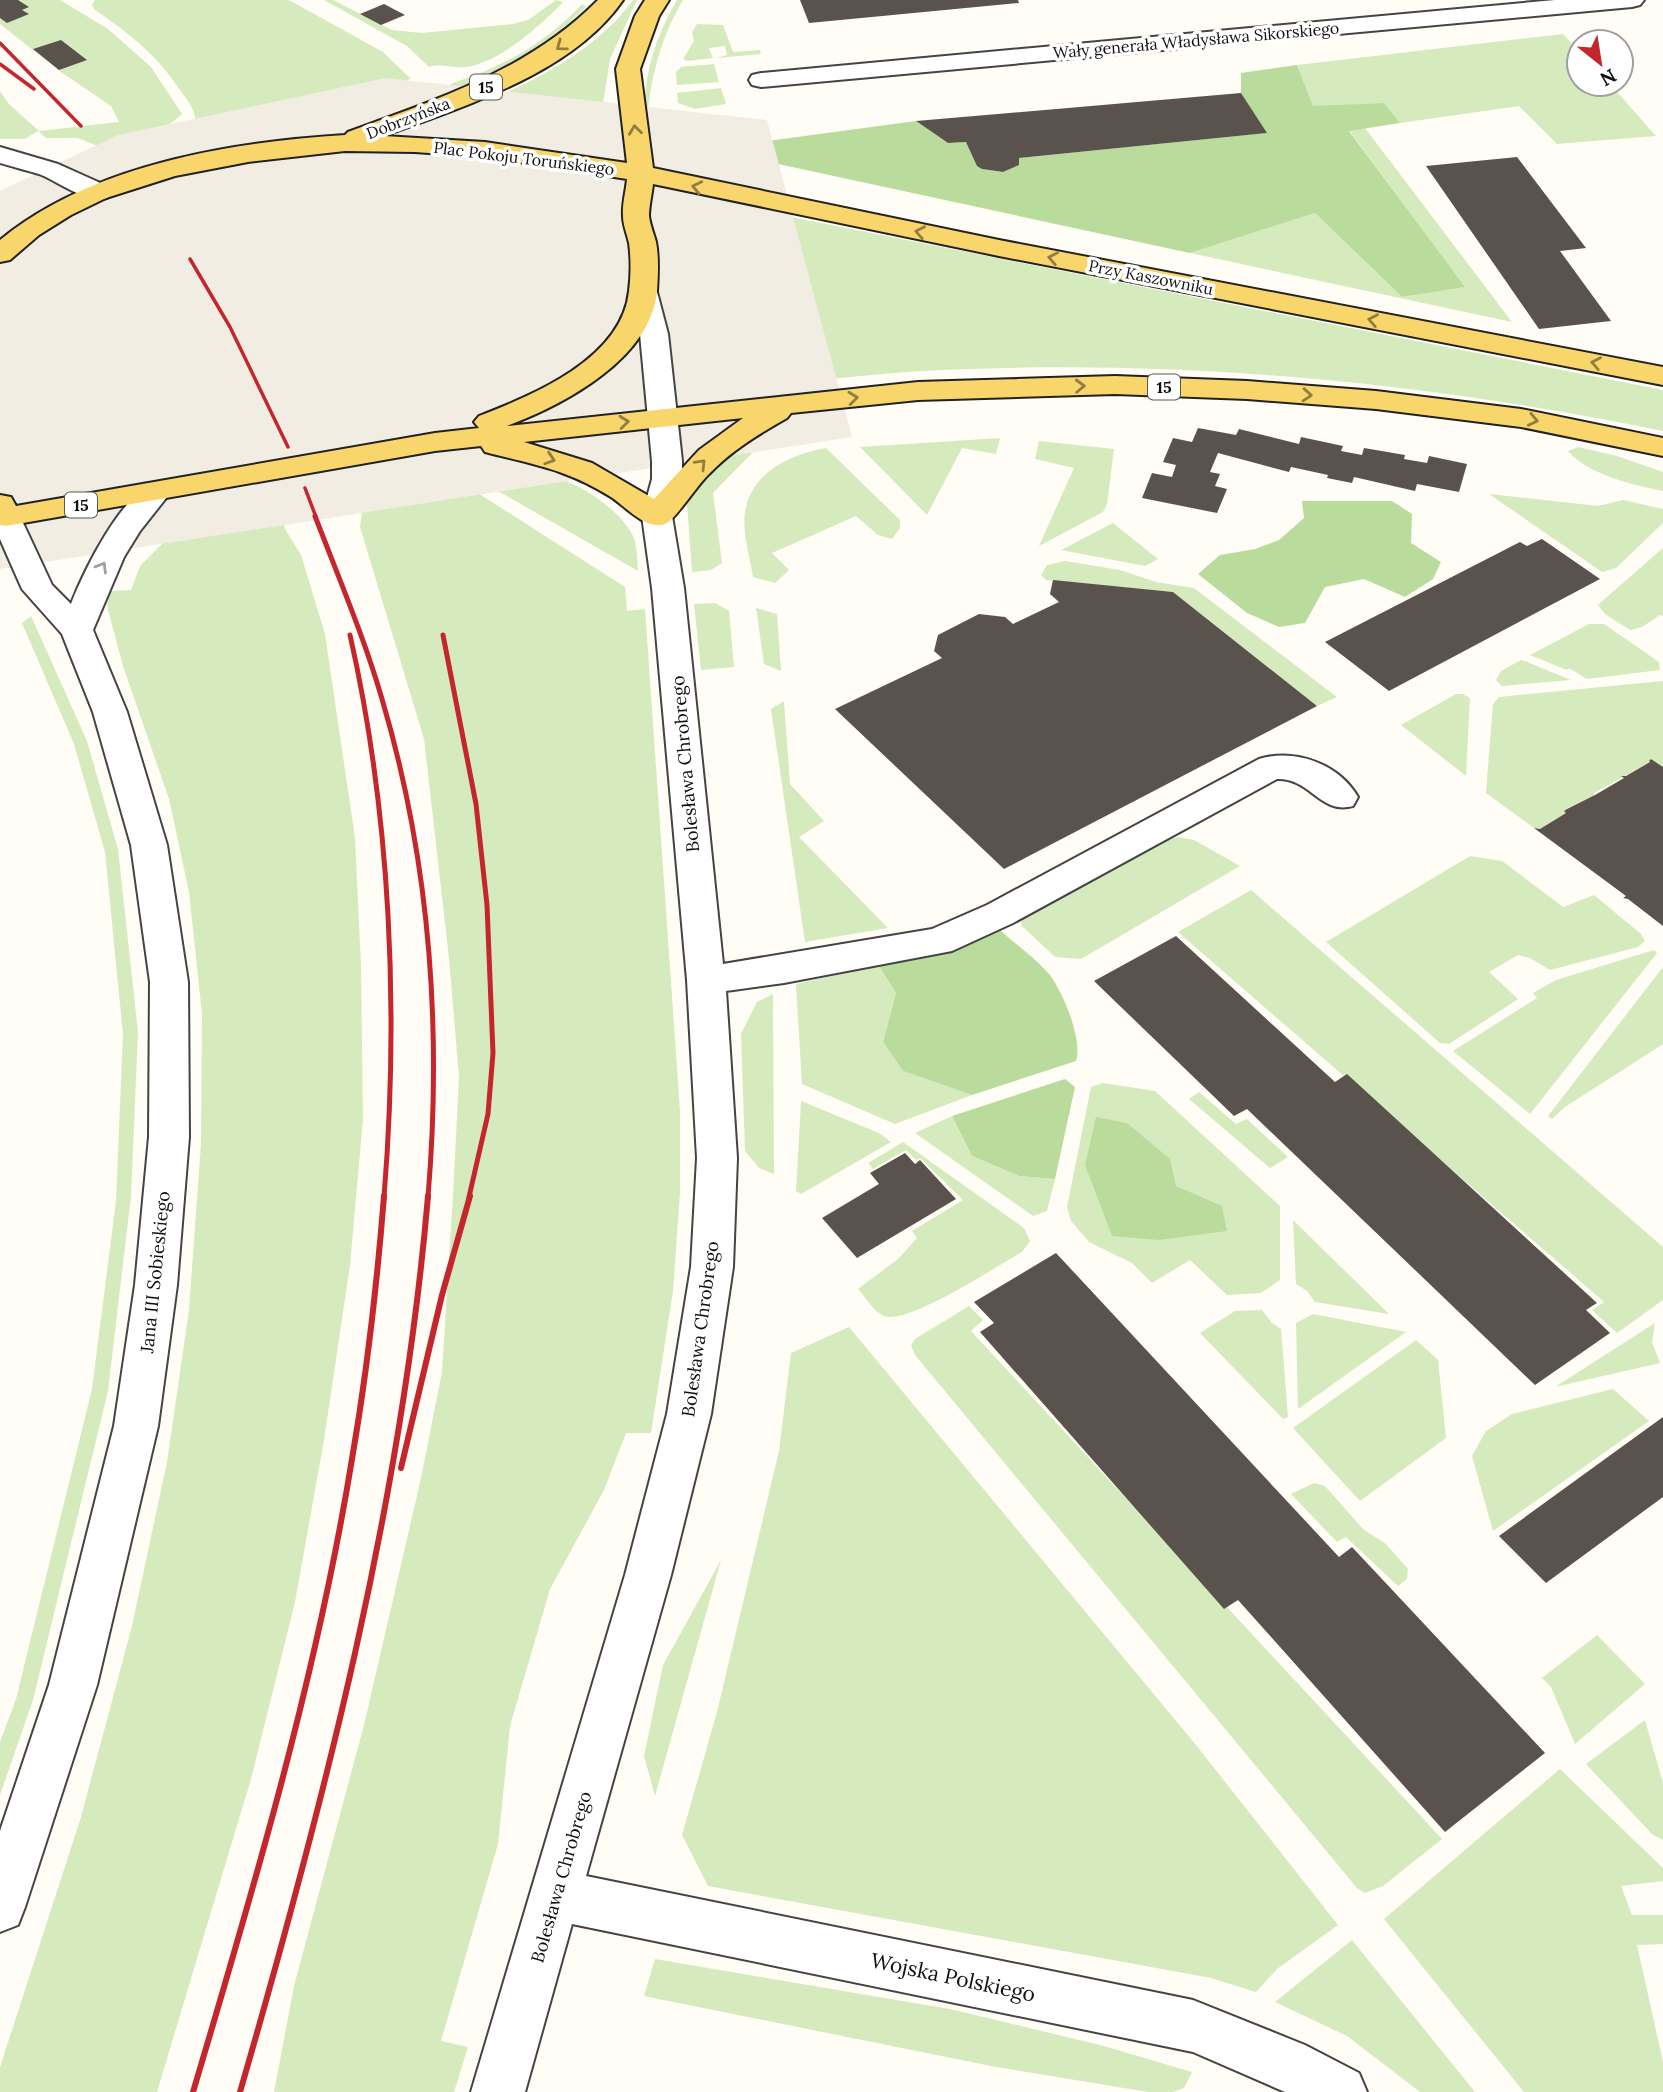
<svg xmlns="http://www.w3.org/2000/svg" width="1663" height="2092" viewBox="0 0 1663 2092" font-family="Lora,serif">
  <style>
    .green { fill: #d5ebbd }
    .forest { fill: #b9dc9c }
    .plaza { fill: #f1ede2 }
    .building { fill: #5a524d }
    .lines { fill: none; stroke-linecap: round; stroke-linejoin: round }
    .minor-casing { stroke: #444; stroke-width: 4 }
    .major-casing { stroke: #222; stroke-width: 4 }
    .minor { fill: #fff; fill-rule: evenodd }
    .major { fill: #f9d66b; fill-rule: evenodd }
    .rail-far2 { stroke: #c4262e; stroke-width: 3.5 }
    .rail-far1 { stroke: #c4262e; stroke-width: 5 }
    .rail { stroke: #c4262e; stroke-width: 6 }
    .oneway { stroke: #917d42 }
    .oneway2 { stroke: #a0a0a0 }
    .labels { text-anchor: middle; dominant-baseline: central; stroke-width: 7; stroke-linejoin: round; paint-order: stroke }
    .far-street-label { font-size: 16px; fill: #111; stroke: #fff }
    .shield { fill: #fff; stroke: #585858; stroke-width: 2 }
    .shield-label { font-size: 16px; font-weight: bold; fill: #111 }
    .street-label { font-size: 18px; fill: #111; stroke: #fff }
    .near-street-label { font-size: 21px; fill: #111; stroke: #fff }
  </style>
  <rect width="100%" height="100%" fill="#fffdf5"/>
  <path class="green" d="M0 0H60L108 29 151 67 182 114 170 124 98 146 77 138H46L38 131 25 139H0V91L9 104 39 131 119 122 111 106 61 72 0 24Z
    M95 0H289L383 52 410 78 401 90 195 119C195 108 186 99 180 90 155 53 131 35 95 10L92 5Z
    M324 0H333L392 30 422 33 513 24 528 20 556 0 563 2C540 26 501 61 467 67 454 69 442 63 429 67L407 46Z
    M633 0H637L610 59 602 110 492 99C543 77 600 46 633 0Z
    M677 0H683C662 36 653 69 648 110L644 112C645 71 656 36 677 0Z
    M582 4 586 7C546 46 501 71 449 91L448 86 453 83C503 67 546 43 582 4Z
    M697 24 723 25 733 52 760 50 761 54 716 58 727 55 725 46 709 48 713 58 687 61 683 59 694 41 692 32Z
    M1563 34 1579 52V84H1610L1656 136 1557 144 1519 106 1400 123 1384 103 1313 107 1297 65Z
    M714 64 719 82 677 85 676 72 681 67Z
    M721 88 726 104 695 109 678 103 677 93Z
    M1365 128 1512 322 1190 253 1315 213 1402 297 1464 287 1349 130Z
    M740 207 1663 390V431C1425 382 1183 359 941 370 896 372 852 377 808 381Z
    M784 433 752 453 713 493 722 563 711 570 692 572 687 503 694 488 706 474 739 447Z
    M1000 438 996 454 962 448 927 515 860 447Z
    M1039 441 1114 449 1107 504 1103 512 1039 546 1074 468 1035 459Z
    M1578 447 1617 456 1663 472V491C1634 485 1588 475 1568 451Z
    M826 448 900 520V528L892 539 878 535 856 516 772 553 789 570 775 583 753 577C750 557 742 532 745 512 751 472 791 454 826 448Z
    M461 470C489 471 521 469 548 475 578 482 617 507 632 534 638 545 637 559 638 571Z
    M473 490 625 587 627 611 645 609 680 1111V1192L673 1291 651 1433H626L604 1490 550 1589 510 1726 498 1844 441 2041 468 2047 454 2092H274L294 1986 364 1725 421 1478 442 1372 453 1194 459 1077 449 958 424 739 360 527 363 505Z
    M281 494 285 529 301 555 325 634 355 838 361 965 363 1119 350 1265 324 1440 295 1602 251 1779 157 2092H0V2067L81 1817 132 1626 167 1462 189 1310 201 1144 202 1014 189 892 169 799 123 666 108 610 107 591 131 590 140 566 162 544Z
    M1489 494 1598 506 1623 500 1663 509V523L1616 568 1602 572Z
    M1113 523 1158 559 1145 566 1061 550Z
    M1663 548V616L1660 615 1642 627 1630 630 1605 614 1598 605 1600 603Z
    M1065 561 1120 570 1156 582 1194 588 1337 697 1317 706 1173 592 1046 580 1041 575 1047 565Z
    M715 603 729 611 734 667 701 670 694 604Z
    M756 608 777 614 781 671 764 664Z
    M31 616 87 741 118 849 138 1032 131 1196 108 1391 33 1700 0 1795V1742L16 1699 92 1389 116 1201 123 1034 105 852 74 744 22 623Z
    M1589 624H1604L1659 662 1660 670 1587 679 1569 668 1567 670 1530 655Z
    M1521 660H1522L1571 680 1502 686 1496 680 1501 671Z
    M1663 681V767L1651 759 1650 762 1594 793 1595 795 1566 809V813L1540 829 1534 828 1486 793 1493 704 1499 697Z
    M1456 694H1463L1470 698 1466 776 1401 725Z
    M784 701 790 784 824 821 799 837 888 928 805 942 771 709Z
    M1178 837 1194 840 1240 866 1081 959 1055 957 1021 925 1022 918 1159 842Z
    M1470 856 1502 861 1563 907 1594 895 1641 934 1645 941 1638 947 1550 970 1530 958 1518 955 1489 972 1518 999 1449 1044 1440 1043 1326 942Z
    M1251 890 1663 1247V1300L1617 1333 1592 1310 1604 1302 1178 932Z
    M1654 950 1657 953 1530 1114 1453 1051 1537 998 1533 993 1556 980Z
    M879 966 896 993 883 1042 903 1071 972 1095 895 1124 802 1084 796 984Z
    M1663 967V1044L1565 1107 1552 1119 1548 1116Z
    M773 994 774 1174 759 1168 745 1151 741 1034 757 1002Z
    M1103 1083 1155 1091 1280 1206V1280L1261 1293 1227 1295 1190 1260 1152 1283 1132 1263 1089 1242 1071 1221 1067 1207 1091 1087Z
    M1199 1092 1236 1124 1247 1119 1288 1157 1270 1168 1189 1099Z
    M801 1101 879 1133 891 1142 801 1194 796 1191Z
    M952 1116 972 1156 1019 1176 1055 1179 1047 1211 1033 1216 915 1133Z
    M903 1142 1024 1228 1030 1241 1022 1252C999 1265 906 1326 884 1316 874 1312 865 1297 858 1289L898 1259 917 1238 912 1231 963 1200 920 1158 916 1160 906 1150 873 1169 868 1163Z
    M1293 1220 1389 1314 1315 1302 1307 1291 1296 1284Z
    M969 1306 983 1320 971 1331 1442 1839 1383 1886 1365 1893 1357 1888 915 1355 911 1345 915 1339Z
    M1262 1310 1272 1323 1281 1329 1288 1417 1283 1419 1200 1333 1235 1311Z
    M1313 1314 1406 1332 1298 1409 1296 1323Z
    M1655 1323 1652 1342 1660 1363 1555 1387Z
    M849 1327 1196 1745 1338 1925 1277 1969 1256 1992 1211 1978 708 1886 682 1835 717 1712 779 1451 791 1353Z
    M1416 1340 1438 1360 1446 1438 1360 1501 1293 1428Z
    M1613 1389 1649 1421 1493 1531 1472 1456 1486 1431 1512 1414Z
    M1314 1483 1325 1486 1363 1529 1386 1544 1408 1569 1407 1579 1398 1586 1346 1537 1337 1542 1291 1494Z
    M721 1560 655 1796 644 1756 663 1665Z
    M1597 1635 1645 1684 1575 1744 1551 1687 1542 1678Z
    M1645 1720 1663 1783V1840L1653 1835 1586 1764Z
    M1560 1769 1663 1868V1881L1621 1886 1632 1915H1663V1944L1637 1945 1663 2062V2092H1524L1384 1919Z
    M1352 1940 1475 2092H1420L1347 2036 1275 2002Z
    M655 1959 950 2009 1100 2045 1192 2072 1184 2088 1173 2092H1148L996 2067 644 1996Z"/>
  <path class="forest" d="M1297 65 1313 106 1384 103 1400 123 1349 131 1465 287 1402 297 1315 213 1190 253 709 149 916 121 948 143 966 142 982 169 1003 172 1019 165V158L1266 133 1241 93V73Z
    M1302 501H1392L1412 514 1411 543 1441 562 1433 579 1405 597 1364 579 1325 587 1305 623 1279 627 1247 613 1198 574 1220 555 1255 549 1279 540 1304 518Z
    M1000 930C1015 944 1035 958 1049 974 1063 992 1083 1040 1076 1061L972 1095 903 1071 883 1042 896 993 879 966 940 952Z
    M1065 1079 1075 1087 1055 1179 1019 1176 972 1156 952 1116Z
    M1096 1117 1127 1123 1170 1159 1176 1186 1222 1206 1227 1231 1159 1240 1112 1236 1085 1165Z"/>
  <path class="plaza" d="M386 78 767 120 852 437 0 569V191L118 135Z"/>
  <path class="building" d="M0 0H18L29 7 22 10 29 14 7 23 0 18Z
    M800 0H1018L1019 3 809 23Z
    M384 4 405 15 381 25 360 14Z
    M61 40 87 60 59 70 33 49Z
    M1241 93 1267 133 1019 158V165L1003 172 982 169 977 166 966 142 948 143 916 121Z
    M1517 157 1586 248 1560 251 1611 321 1539 329 1426 166Z
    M1198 428 1236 435 1239 429 1299 444 1301 437 1343 446 1341 451 1362 455 1364 448 1405 455 1404 459 1427 463 1429 456 1467 464 1459 492 1417 484 1415 491 1354 477 1352 483 1327 478 1328 475 1291 467 1289 472 1218 453 1210 472 1220 474 1215 486 1227 489 1217 513 1142 498 1152 473 1172 477 1176 465 1163 462 1173 438 1192 442Z
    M1542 539 1600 579 1389 691 1325 642 1520 542 1527 546Z
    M1053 580 1173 592 1317 706 1004 869 835 709 942 658 934 651 938 635 979 614 1005 617 1013 624 1059 602 1050 594Z
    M1651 759 1663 767V926L1628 899 1623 898 1626 896 1534 828 1540 829 1566 813 1564 811 1567 809 1595 795 1624 778 1621 776H1626L1650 762 1649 761Z
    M1176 936 1335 1082 1347 1074 1597 1303 1586 1310 1610 1333 1535 1385 1247 1109 1234 1116 1094 981Z
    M905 1153 915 1164 920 1160 956 1199 857 1258 822 1218 879 1184 870 1173Z
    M1056 1253 1339 1557 1352 1547 1545 1753 1445 1832 1238 1600 1224 1609 980 1332 994 1323 974 1302Z
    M1663 1417V1497L1546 1583 1499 1536Z"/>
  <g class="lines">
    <defs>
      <path id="minor" d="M1555 0H1644L1640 5 1632 7 761 87 752 85 749 80 752 75 761 73Z
        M0 147 58 164 107 186 111 192 107 198C84 203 60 182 39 174 26 170 13 167 0 163Z
        M643 284 653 286 657 292 668 334 682 461V479L672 516 684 588 723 964 932 929 987 905 1259 759C1295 748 1339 764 1358 797L1353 806C1320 815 1311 778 1277 779L1013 923 952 951 784 983 726 991 737 1158 733 1267 711 1414 671 1575 586 1876 1193 2000 1305 2045 1359 2073 1367 2092H1285L1193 2052 572 1924 525 2092H471L625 1575 667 1414 691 1267 697 1158 687 980 652 588 642 516 652 479V461L640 334 629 292 633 286Z
        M155 484 166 486 170 493 140 531 124 557 93 630 127 712 167 845 188 982 189 1137 177 1285 158 1426 97 1685 25 1907 18 1925 0 1932V1831L49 1685 114 1426 135 1285 149 1137 150 982 131 845 93 712 62 634 22 589 0 539V508L17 510 52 585 71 604C83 573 122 492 155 484Z"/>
      <path id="major" d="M598 0H623C572 74 463 106 384 136L485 142 627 163 616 69 635 16 645 0H669L659 16 640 69 653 168 999 240 1663 367V385L999 256 653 184C652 194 649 206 649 216 650 225 654 234 656 242 659 257 658 276 657 291 651 359 563 405 507 426L918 382 1115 376 1247 381 1376 391 1521 409 1663 438V456L1521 427 1376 409 1247 399 1115 394 918 400 791 413 787 418C759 434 732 450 709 474 698 484 676 518 667 523 648 533 625 506 611 497 566 469 535 465 485 452L481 446 435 451 6 526 0 525V495L11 497 16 506 435 433 479 428 474 422 479 416C533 395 622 359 629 291 631 276 631 257 629 243 627 234 623 225 623 216 622 204 626 191 627 179L485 157 415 152 345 151 248 162 175 176 106 198 71 215 39 235 10 260 0 262V240C91 165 230 142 345 135L348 132C438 99 529 70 598 0ZM743 418 699 450 654 499 592 463 524 442Z"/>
    </defs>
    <use href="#minor" class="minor-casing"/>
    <use href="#major" class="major-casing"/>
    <use href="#minor" class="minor"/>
    <use href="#major" class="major"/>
    <path class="rail-far2" d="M0 43 81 126
      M0 64 34 89
      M190 259 230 327 288 447
      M305 488 316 517"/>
    <path class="rail-far1" d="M315 516C338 576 364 637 382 699 430 861 442 1030 428 1197
      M350 635C391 816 399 1013 384 1197
      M443 635 476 804 487 905 493 1053 488 1114 469 1197"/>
    <path class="rail" d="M401 1468 442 1295 470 1196
      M193 2092C255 1884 317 1674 352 1459 367 1372 377 1284 384 1196
      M240 2092C325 1799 402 1500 428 1196"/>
  </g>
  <defs><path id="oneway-chevron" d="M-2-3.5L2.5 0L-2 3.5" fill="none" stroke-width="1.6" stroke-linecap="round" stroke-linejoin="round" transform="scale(1.75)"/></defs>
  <g class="oneway">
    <use href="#oneway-chevron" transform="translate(561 46) rotate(144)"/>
    <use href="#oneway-chevron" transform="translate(635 130) rotate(-97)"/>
    <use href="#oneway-chevron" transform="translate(697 187) rotate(-167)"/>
    <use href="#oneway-chevron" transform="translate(920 232) rotate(-169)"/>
    <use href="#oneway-chevron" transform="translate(1053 258) rotate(-169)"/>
    <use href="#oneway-chevron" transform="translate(1373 320) rotate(-169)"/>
    <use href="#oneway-chevron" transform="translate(1596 363) rotate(-169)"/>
    <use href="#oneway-chevron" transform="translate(1080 386) rotate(-2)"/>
    <use href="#oneway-chevron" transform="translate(1307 395) rotate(4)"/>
    <use href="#oneway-chevron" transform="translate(853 398) rotate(-6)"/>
    <use href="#oneway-chevron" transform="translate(1533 420) rotate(12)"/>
    <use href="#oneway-chevron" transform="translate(624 422) rotate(-6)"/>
    <use href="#oneway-chevron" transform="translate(550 459) rotate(18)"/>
    <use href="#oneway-chevron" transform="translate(701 464) rotate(-46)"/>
  </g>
  <use class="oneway2" href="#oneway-chevron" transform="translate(102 567) rotate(-59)"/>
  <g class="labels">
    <g class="far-street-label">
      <text transform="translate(1196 40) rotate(-5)">Wały generała Władysława Sikorskiego</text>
      <text transform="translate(408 118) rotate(-21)">Dobrzyńska</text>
      <text transform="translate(524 158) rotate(7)">Plac Pokoju Toruńskiego</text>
      <text transform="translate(1151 277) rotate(11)">Przy Kaszowniku</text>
    </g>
    <g class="shield">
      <rect x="470" y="74.5" width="32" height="25" rx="5"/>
      <rect x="1148" y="374.5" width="32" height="25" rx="5"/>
      <rect x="65" y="492.5" width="32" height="25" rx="5"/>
    </g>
    <g class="shield-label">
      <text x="486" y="87">15</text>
      <text x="1164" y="387">15</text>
      <text x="81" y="505">15</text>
    </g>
    <g class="street-label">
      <text transform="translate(685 764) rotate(-95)">Bolesława Chrobrego</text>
      <text transform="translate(155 1272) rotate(-84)">Jana III Sobieskiego</text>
      <text transform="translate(700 1329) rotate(-82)">Bolesława Chrobrego</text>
      <text transform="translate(561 1877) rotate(-74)">Bolesława Chrobrego</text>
    </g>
    <g class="near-street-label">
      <text transform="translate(953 1977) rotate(12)">Wojska Polskiego</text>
    </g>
  </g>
  <g transform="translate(1600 63) rotate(150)"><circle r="33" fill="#ffffff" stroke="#a0a0a0" stroke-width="2"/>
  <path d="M0-5L12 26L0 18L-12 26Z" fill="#c4262e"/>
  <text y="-10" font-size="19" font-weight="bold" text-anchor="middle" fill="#111111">N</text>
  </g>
</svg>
